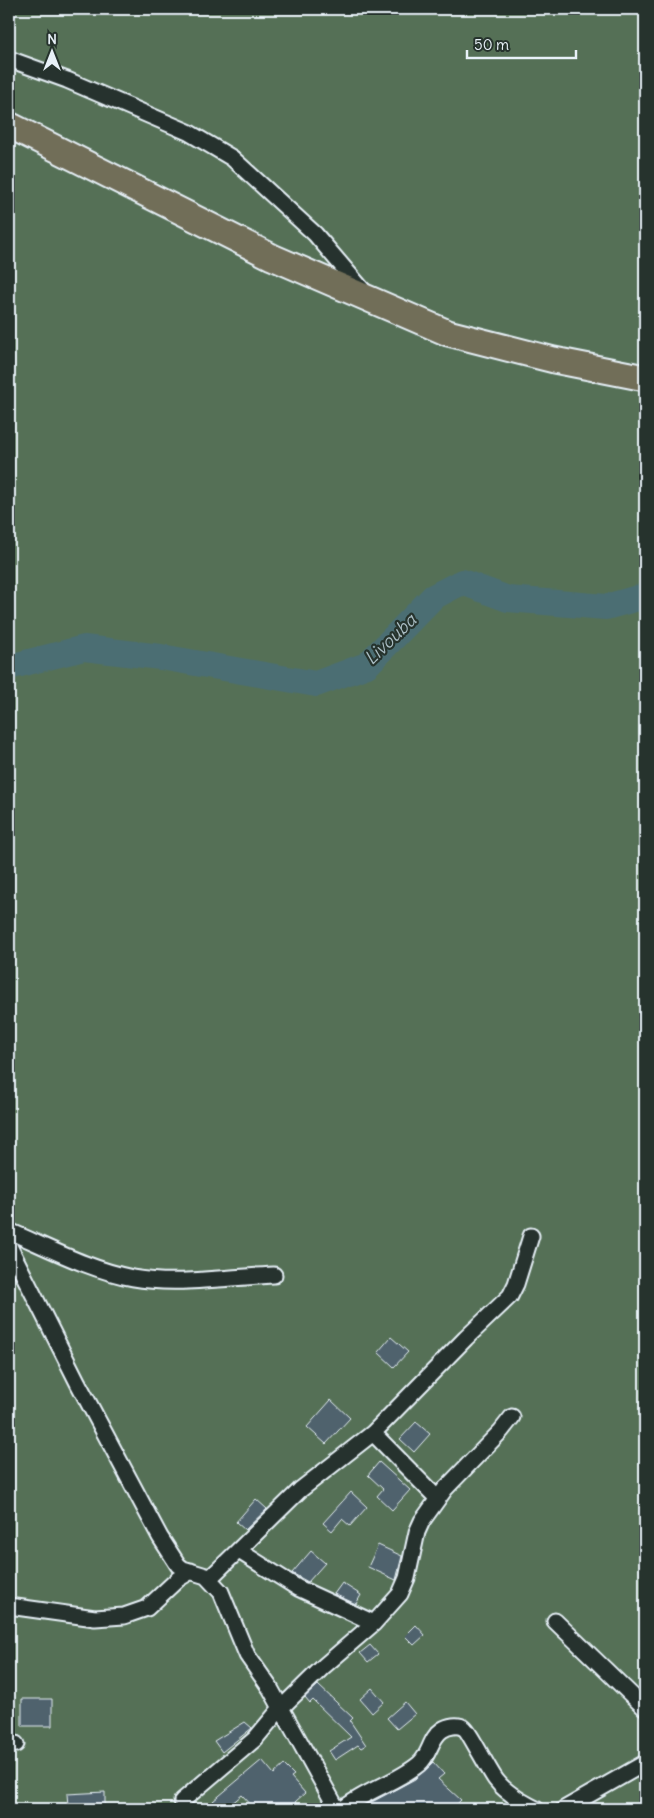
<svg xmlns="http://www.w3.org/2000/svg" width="654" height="1818" viewBox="0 0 654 1818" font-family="Delius,sans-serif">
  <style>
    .green { fill: #547057; stroke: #9eb0a8 }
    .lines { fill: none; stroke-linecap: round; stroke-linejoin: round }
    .river { stroke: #4c6e73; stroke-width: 26 }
    .building { fill: #50626d; stroke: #e8f1f8 }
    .minor-casing { stroke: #e8f1f8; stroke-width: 19 }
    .trunk-casing { stroke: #e8f1f8; stroke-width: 29 }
    .minor { stroke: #26332d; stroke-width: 15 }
    .trunk { stroke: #716e59; stroke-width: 25 }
    .labels { text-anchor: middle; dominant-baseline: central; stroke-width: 4.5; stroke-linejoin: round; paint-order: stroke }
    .water-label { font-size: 18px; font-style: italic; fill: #aabdc3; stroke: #26332d }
  </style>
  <rect width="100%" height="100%" fill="#2e3c3a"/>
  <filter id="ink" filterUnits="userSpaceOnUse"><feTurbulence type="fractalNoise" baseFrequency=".02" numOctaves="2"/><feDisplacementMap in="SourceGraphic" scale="10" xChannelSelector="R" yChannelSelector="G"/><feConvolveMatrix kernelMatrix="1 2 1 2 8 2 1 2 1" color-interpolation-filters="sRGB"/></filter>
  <g filter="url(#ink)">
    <path class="green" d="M9 9H645V1809H9Z"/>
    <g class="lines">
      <path class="river" d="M9 667 84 648 161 657 316 684 367 665 433 597 462 582 508 599 606 607 645 596"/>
    </g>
    <path class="building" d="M391 1337 408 1352 394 1367 378 1352Z
      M331 1400 350 1418 326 1444 307 1427Z
      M416 1422 430 1434 414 1452 400 1439Z
      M379 1462 410 1490 392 1510 377 1496 383 1489 368 1475Z
      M351 1492 367 1507 350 1526 342 1519 332 1531 323 1523Z
      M256 1499 267 1509 245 1530 236 1522Z
      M378 1545 402 1556 396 1580 368 1567Z
      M311 1551 325 1563 308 1582 292 1573Z
      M342 1583 361 1595 356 1604 334 1594Z
      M416 1625 425 1635 414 1645 405 1636Z
      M370 1645 378 1654 368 1662 360 1653Z
      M318 1685 353 1718 350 1721 366 1745 361 1748 358 1745 335 1760 329 1751 351 1737 313 1700 310 1703 305 1697Z
      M372 1688 384 1702 372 1713 360 1699Z
      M22 1699H52V1726H22Z
      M405 1702 415 1714 397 1729 387 1718Z
      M245 1722 252 1728 222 1752 214 1741Z
      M262 1760 274 1774 284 1765 294 1775 291 1777 305 1793 295 1802 301 1809H255L242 1795 225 1809H220L213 1801Z
      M433 1762 444 1774 438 1779 461 1800 452 1809H359L415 1779Z
      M105 1792V1805L68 1806 67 1794Z"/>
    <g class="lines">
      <defs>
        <path id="minor" d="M9 59 67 80 188 132 232 158 315 234 367 295
          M9 1231C49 1248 90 1270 133 1278 177 1286 229 1277 274 1275
          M9 1246 78 1383 160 1537 178 1565 183 1569 206 1576 221 1592 247 1655 270 1688 337 1809
          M373 1433 438 1499
          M239 1551 298 1588 374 1623
          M210 1578 300 1490 373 1433 466 1338 510 1296 516 1284 531 1236
          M9 1606 95 1618 124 1616 147 1608 178 1579 191 1571
          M555 1621 645 1708
          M9 1745 16 1744
          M182 1801 255 1739 280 1709 324 1666 374 1623 400 1594 407 1578 417 1532 422 1521 445 1489 501 1431 512 1417
          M343 1809C366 1790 396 1783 419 1764 430 1755 430 1738 442 1730 448 1726 458 1724 464 1728 469 1731 489 1771 496 1780 505 1792 522 1802 536 1809
          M564 1809 645 1763"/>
        <path id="trunk" d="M9 125 272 257 448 333 554 360 645 378"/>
      </defs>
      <use href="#minor" class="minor-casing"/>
      <use href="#trunk" class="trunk-casing"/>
      <use href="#minor" class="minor"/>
      <use href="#trunk" class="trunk"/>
    </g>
  </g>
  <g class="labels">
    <g class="water-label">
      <text transform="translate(390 639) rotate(-44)">Livouba</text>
    </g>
  </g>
  <rect width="654" height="1818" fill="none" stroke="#26332d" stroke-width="30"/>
  <rect x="15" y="15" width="624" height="1788" fill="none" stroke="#e8f1f8" stroke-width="2" filter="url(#ink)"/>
  <g transform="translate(52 52)" stroke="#26332d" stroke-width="4" paint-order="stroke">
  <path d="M0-4L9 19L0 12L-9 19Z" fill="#e8f1f8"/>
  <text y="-8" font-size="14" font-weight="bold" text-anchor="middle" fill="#e8f1f8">N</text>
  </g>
  <path d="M467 50v8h109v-8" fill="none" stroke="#e8f1f8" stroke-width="2.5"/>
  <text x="474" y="50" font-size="15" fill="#e8f1f8" stroke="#26332d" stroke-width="4" paint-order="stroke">50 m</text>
</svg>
